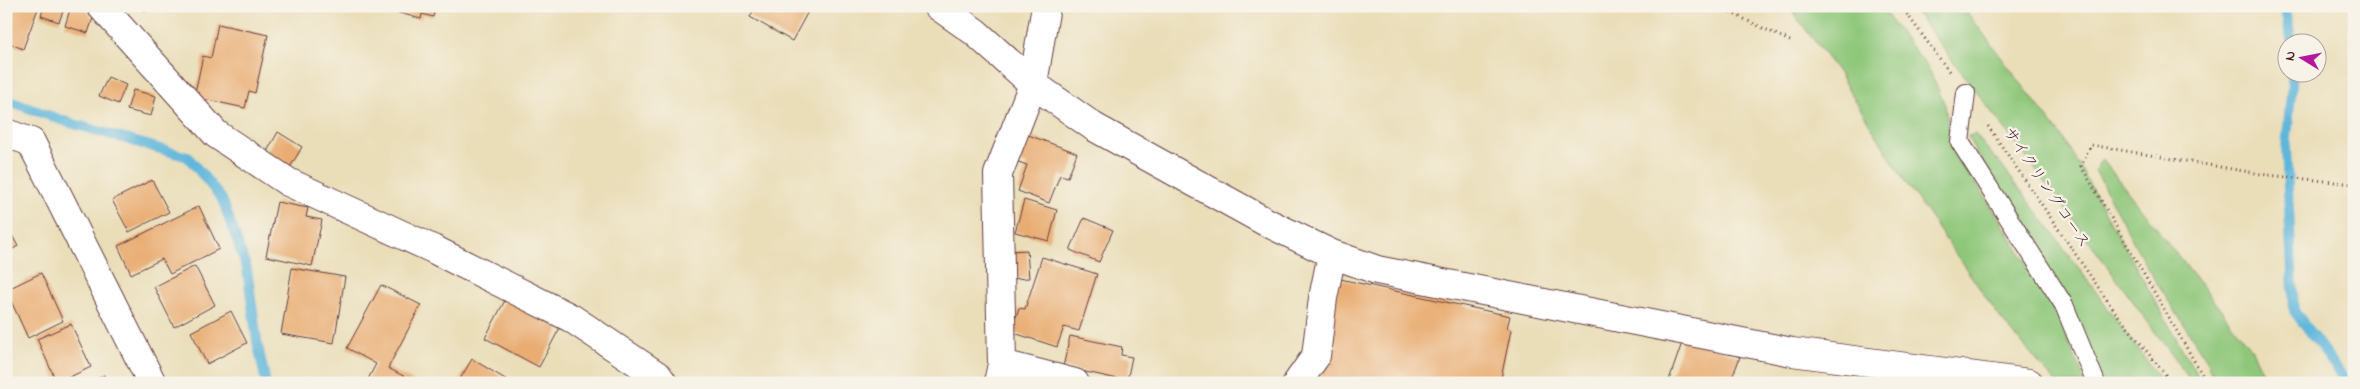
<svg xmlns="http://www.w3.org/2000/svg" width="2360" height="389" viewBox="0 0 2360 389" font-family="'Indie Flower','Klee One',sans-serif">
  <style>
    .green { fill: #8fc77a; stroke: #6c7352 }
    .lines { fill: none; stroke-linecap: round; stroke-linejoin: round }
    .stream { stroke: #5eb6db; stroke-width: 10 }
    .building { fill: #e9ad73 }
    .lane-casing { stroke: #623c40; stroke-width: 20 }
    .street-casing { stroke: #623c40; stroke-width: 30 }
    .path { stroke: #623c40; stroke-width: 3; stroke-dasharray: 1 4; stroke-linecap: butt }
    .lane { stroke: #fff; stroke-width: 18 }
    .street { stroke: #fff; stroke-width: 28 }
    .labels { text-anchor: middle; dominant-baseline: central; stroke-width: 4.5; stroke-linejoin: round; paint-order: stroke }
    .street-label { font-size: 16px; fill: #4a1f2b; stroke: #f7f3e8 }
  </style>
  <rect width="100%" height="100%" fill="#f7f3e8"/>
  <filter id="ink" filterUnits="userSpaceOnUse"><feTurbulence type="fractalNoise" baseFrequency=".02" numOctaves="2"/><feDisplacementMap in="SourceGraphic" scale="10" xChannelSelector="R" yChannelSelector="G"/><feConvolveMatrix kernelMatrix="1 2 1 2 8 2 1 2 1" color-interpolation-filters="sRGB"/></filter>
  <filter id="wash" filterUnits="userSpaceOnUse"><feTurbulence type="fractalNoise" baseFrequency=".0096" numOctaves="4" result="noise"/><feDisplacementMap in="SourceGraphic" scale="20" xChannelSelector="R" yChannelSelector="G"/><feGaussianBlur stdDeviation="1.12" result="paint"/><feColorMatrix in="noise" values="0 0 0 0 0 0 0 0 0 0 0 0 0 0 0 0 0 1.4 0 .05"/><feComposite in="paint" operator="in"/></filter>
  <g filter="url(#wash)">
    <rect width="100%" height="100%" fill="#eadeb9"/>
    <path class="green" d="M1788 6H1880L1930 71 1945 105 1952 149 1988 201 2052 304 2086 383H2056L2001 319 1902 177 1838 72Z
      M1911 6H1962L2065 141 2198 377 2191 381 2058 199Z
      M1975 134C2043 213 2100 301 2163 383H2103L1973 148 1968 136Z
      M2102 159 2252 350 2268 383H2215L2208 362 2149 271 2095 170Z"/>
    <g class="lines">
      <path class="stream" d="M2284 6 2292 42
        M2293 72 2286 148 2294 311 2348 383
        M6 100 67 122 188 157 222 199 247 269 257 341 266 383"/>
    </g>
    <g id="blocks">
      <path class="building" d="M6 6H39L23 49 6 42Z
        M44 6H65L59 22 41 16Z
        M71 6H83L93 18 88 33 65 26Z
        M139 6H149L145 11Z
        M382 6H436L433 17 422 14 421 19 382 8Z
        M756 6H811L792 41 750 17Z
        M218 24 268 35 255 93 249 91 245 108 194 97 203 56 211 58Z
        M108 77 126 85 118 104 99 96Z
        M133 90 156 96 151 116 127 110Z
        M278 132 302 147 289 169 265 155Z
        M1020 132 1077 153 1068 177 1060 175 1049 203 1018 191 1027 165 1010 159Z
        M152 180 169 212 129 232 112 200Z
        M1024 200 1057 210 1049 241 1015 232Z
        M277 202 308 208 306 217 322 220 312 266 266 256Z
        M199 206 219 249 170 274 162 259 131 274 118 246Z
        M1084 218 1113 230 1099 262 1070 250Z
        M6 225 18 246 6 253Z
        M1027 250 1029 278 1011 279 1010 251Z
        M1042 257 1097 274 1079 331 1064 327 1057 347 1011 332 1019 308 1025 309Z
        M195 266 215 305 174 327 154 287Z
        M292 268 345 277 334 343 281 334Z
        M41 273 63 321 28 338 6 290Z
        M1340 279 1510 316 1507 328 1511 330 1500 383H1322L1318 379Z
        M381 285 421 305 388 368 417 383H366L376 364 347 348Z
        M510 291 564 320 539 367 485 338Z
        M231 311 247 343 207 364 191 332Z
        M71 324 91 367 57 383 37 339Z
        M1070 336 1122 347 1121 355 1132 357 1127 381 1063 367Z
        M1684 337 1740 357 1730 383H1668Z
        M472 359 512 383H466L460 379Z
        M104 375 108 383H89Z"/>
    </g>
  </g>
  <g filter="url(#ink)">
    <use href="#blocks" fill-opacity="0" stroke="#623c40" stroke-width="1"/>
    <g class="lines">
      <defs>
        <path id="lane" d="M1966 93 1960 142 2064 305 2096 383"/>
        <path id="street" d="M101 6 216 134 288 182 433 249 571 318 658 376 663 383
          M938 6 975 32 1033 84 1094 127 1266 222 1332 254 1377 270 1792 352 2029 383
          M6 133 31 142 152 383
          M1002 364 1075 383
          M998 383 1002 364 998 174 1033 84 1046 6
          M1297 383 1316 356 1323 298 1332 254"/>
      </defs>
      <use href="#lane" class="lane-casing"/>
      <use href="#street" class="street-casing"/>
      <path class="path" d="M1717 6 1790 41
        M1901 6 1951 74
        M1988 126 2113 309 2172 383
        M2207 383 2081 166 2091 145 2267 175 2354 184"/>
      <use href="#lane" class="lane"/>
      <use href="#street" class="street"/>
    </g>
  </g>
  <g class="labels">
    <g class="street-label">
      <text transform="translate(2046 188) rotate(56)">サイクリングコース</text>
    </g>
  </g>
  <rect width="2360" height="389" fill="none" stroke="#f7f3e8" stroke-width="25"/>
  <g transform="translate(2302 58) rotate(280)"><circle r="24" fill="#f7f3e8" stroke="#b29e9c"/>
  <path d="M0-4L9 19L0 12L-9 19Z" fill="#b5179e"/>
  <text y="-8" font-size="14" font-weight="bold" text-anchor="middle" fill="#4a1f2b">N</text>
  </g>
</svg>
